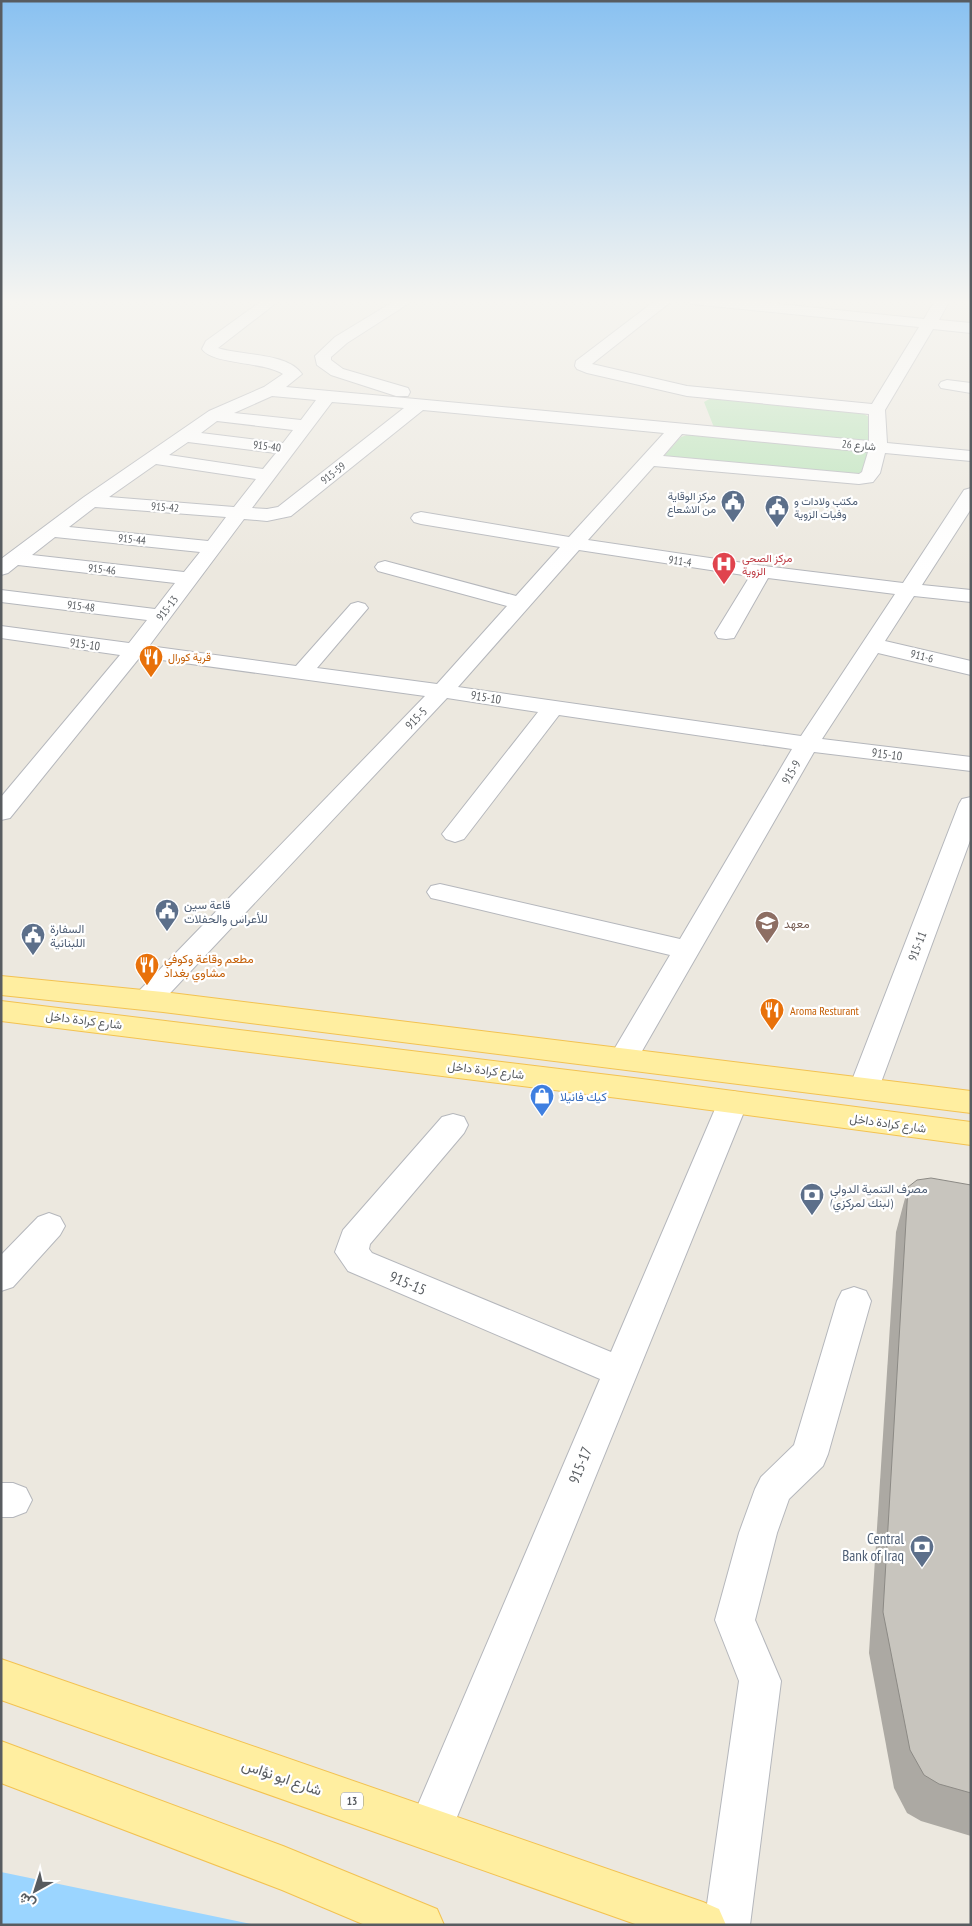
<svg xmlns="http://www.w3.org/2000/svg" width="972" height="1926" viewBox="0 0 972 1926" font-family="'PT Sans Narrow',Vazirmatn,sans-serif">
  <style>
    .green { fill: #bbe4ba }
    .water { fill: #9bd5ff }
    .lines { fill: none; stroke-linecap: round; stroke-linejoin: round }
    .minor-casing { stroke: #b5b7bc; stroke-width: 2 }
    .major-casing { stroke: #f3c251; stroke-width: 2 }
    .minor { fill: #fff; fill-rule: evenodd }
    .major { fill: #ffeea0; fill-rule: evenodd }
    .wall { fill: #aca9a3 }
    .building { fill: #c8c5be; stroke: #8c8a85 }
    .labels { text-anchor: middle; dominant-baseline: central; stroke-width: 4.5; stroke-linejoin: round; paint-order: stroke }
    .far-street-label { font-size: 11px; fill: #585c60; stroke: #fff }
    .far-service-label { font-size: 11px; fill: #4e5e75; stroke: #fff; text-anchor: end }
    .far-health-label { font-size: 11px; fill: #be3a42; stroke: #fff; text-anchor: start }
    .far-food-label { font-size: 11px; fill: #c56008; stroke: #fff; text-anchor: start }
    .shield { fill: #fff; stroke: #8a8d90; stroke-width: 1 }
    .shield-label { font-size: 11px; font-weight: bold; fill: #585c60 }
    .street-label { font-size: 12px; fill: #585c60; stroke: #fff }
    .service-label { font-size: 12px; fill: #4e5e75; stroke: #fff; text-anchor: start }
    .education-label { font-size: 12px; fill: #785e54; stroke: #fff; text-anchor: start }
    .food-label { font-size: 12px; fill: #c56008; stroke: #fff; text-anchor: start }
    .shop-label { font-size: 12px; fill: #366cbe; stroke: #fff; text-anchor: start }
    .near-street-label { font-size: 15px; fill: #585c60; stroke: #fff }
    .near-service-label { font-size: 15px; fill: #4e5e75; stroke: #fff; text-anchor: end }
  </style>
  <rect width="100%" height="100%" fill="#ece8df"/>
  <path class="green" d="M713 397 864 414 869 417 868 443 715 430 704 402Z
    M687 435 866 450 871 451 862 476 669 458 665 455 681 437Z"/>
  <path class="water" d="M1 1872 256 1925H1Z"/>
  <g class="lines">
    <defs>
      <path id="minor" d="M263 300H280L218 348C241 356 287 352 302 374L286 387 869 441V414L687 396 587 373 577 369 575 366 576 361 656 300H673L592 364 687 386 872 404 919 327 692 304 685 300H741L924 319 935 300H950L939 320 971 323V333L933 329 885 410 887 443 971 451V461L885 453 880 473 873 482 859 484 654 466 588 540 764 566 903 583 964 490 971 488V509L922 585 971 590V602L914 596 885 641 971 661V675L878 653 822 739 971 757V771L814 752 634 1065 624 1068 614 1065 609 1058 670 955 440 900 431 898 427 892 431 886 440 884 680 939 792 749 559 715 464 839 455 842 446 839 442 834 538 712 447 698 157 1007 147 1010 137 1007 133 1000 137 993 425 696 140 657 10 818 1 820V797L120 655 1 638V626L129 643 147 620 1 602V590L155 609 175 583 18 565 8 573 1 575V559L84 497 209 411 264 387 283 374C262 361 213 365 202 349L206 341ZM272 396 316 400 301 420 234 413ZM332 402 404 408 278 507 267 509 252 508ZM423 410 664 433 569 537 421 512 414 514 411 518 414 522 421 524 560 547 516 596 385 561 378 563 375 567 378 571 507 606 437 684 317 668 368 608 365 604 358 602 351 604 296 666 149 646 244 519 267 521 291 516ZM217 421 293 430 283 443 201 433ZM682 434 868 452 862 472 859 474 663 456ZM188 442 276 453 263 469 169 455ZM156 464 256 479 234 507 109 497ZM95 507 226 517 208 541 69 527ZM55 537 200 552 184 572 32 555ZM579 550 750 576 715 633 718 638 726 639 734 638 768 578 895 594 801 736 458 687Z
        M396 300H414L347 343 331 357V360L343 369 408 388 410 392 408 396H396L331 375 317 365 315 356 335 337Z
        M947 380 971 383V393L941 388 939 385 941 382Z
        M971 797V838L879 1088 875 1096 864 1099 853 1096 849 1088 959 804 962 799Z
        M733 1091 744 1094 748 1102 446 1844 430 1850 414 1844 408 1828 600 1379 348 1271 335 1252 343 1230 442 1117 453 1114 464 1117 468 1125 464 1133 370 1244 369 1249 372 1253 611 1352 718 1102 722 1094Z
        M49 1213 60 1217 65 1226 60 1235 13 1287 1 1291V1255L38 1217Z
        M854 1287 866 1291 871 1301 828 1454 823 1466 789 1499 777 1533 755 1620 781 1681 750 1925H704L739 1681 715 1620 739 1533 755 1489 761 1477 794 1445 837 1301 842 1291Z
        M1 1483H13L26 1488 32 1500 26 1512 13 1517H1Z"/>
      <path id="major" d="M1 976 163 992 971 1091V1113L163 1012 1 995Z
        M1 1001 642 1079 971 1122V1145L642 1101 1 1021Z
        M1 1659 703 1902 719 1909 726 1925H638L1 1700Z
        M1 1741 283 1846 437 1909 444 1925H365L282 1890 1 1783Z"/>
    </defs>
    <use href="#minor" class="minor-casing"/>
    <use href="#major" class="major-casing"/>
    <use href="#minor" class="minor"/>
    <use href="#major" class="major"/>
  </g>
  <path class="wall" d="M971 1185V1836L921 1821 907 1813 894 1788 869 1653 896 1232 908 1187Z"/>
  <path class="building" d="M931 1178 971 1185V1793L939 1784 924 1775 910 1750 883 1612 908 1187 917 1180Z"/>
  <linearGradient id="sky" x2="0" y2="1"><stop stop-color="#89c1f1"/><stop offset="0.53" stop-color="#f6f5f1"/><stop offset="1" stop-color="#f6f5f1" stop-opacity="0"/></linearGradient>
  <rect width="972" height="570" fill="url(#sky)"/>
  <defs>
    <symbol id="civic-pin" viewBox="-11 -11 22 30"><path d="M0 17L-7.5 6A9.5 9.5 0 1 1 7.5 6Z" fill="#5c6f8a" stroke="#fff"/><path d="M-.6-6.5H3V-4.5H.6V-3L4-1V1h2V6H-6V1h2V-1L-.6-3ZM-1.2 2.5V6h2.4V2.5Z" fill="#fff"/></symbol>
    <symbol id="hospital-pin" viewBox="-11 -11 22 30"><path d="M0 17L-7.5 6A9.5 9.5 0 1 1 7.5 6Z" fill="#e0444e" stroke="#fff"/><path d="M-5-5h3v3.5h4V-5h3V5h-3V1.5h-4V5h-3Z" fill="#fff"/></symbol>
    <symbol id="restaurant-pin" viewBox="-11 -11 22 30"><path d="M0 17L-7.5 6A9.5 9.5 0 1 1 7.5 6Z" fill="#e8710a" stroke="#fff"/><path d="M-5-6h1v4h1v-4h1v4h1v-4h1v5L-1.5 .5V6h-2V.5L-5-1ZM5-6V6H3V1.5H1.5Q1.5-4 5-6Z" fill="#fff"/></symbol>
    <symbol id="school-pin" viewBox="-11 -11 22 30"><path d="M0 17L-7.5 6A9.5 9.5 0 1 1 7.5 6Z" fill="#8d6e63" stroke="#fff"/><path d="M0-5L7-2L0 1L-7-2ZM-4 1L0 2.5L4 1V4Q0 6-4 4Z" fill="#fff"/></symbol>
    <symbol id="shop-pin" viewBox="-11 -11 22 30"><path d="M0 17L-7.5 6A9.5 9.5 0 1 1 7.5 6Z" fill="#3f7fe0" stroke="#fff"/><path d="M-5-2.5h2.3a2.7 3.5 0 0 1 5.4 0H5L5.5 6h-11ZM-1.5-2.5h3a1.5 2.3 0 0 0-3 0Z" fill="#fff"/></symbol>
    <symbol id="bank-pin" viewBox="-11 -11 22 30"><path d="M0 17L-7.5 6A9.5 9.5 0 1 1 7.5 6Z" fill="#5c6f8a" stroke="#fff"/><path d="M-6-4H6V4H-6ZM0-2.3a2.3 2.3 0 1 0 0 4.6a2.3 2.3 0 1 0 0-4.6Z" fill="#fff"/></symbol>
  </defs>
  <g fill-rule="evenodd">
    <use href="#civic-pin" x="719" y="488" width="28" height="38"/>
    <use href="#civic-pin" x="763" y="493" width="28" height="38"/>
    <use href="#hospital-pin" x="710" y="550" width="28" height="38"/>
    <use href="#restaurant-pin" x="137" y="643" width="28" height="38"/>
    <use href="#civic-pin" x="153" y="897" width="28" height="38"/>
    <use href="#school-pin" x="753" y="909" width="28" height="38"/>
    <use href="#civic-pin" x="19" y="921" width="28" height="38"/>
    <use href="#restaurant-pin" x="133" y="951" width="28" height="38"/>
    <use href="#restaurant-pin" x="758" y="996" width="28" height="38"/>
    <use href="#shop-pin" x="528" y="1082" width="28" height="38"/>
    <use href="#bank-pin" x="798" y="1181" width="28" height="38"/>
    <use href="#bank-pin" x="908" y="1533" width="28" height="38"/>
  </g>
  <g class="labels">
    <g class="far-street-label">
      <text transform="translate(859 445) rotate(5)">شارع 26</text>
      <text transform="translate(267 446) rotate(7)">915-40</text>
      <text transform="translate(333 473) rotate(-38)">915-59</text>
      <text transform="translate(165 507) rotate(5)">915-42</text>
      <text transform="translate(132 539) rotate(6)">915-44</text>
      <text transform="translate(680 561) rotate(8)">911-4</text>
      <text transform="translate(102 569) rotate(6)">915-46</text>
      <text transform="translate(81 606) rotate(7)">915-48</text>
      <text transform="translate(167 608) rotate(-53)">915-13</text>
      <text transform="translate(922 656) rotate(14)">911-6</text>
    </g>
    <g class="far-service-label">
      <text x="716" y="496">مركز الوقاية<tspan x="716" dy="13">من الاشعاع</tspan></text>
      <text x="794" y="501" text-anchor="start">مكتب ولادات و<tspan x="794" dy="13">وفيات الزوية</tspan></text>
    </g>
    <g class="far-health-label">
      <text x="742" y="558">مركز الصحي<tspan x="742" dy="13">الزوية</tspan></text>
    </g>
    <g class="far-food-label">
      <text x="168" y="657">قرية كورال</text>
    </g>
    <rect class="shield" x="341" y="1792.5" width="22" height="17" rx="4"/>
    <g class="shield-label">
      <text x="352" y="1801">13</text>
    </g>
    <g class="street-label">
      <text transform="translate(85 644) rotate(8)">915-10</text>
      <text transform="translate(486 697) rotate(9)">915-10</text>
      <text transform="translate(416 718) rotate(-46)">915-5</text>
      <text transform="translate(887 754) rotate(7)">915-10</text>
      <text transform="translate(791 772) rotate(-60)">915-9</text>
      <text transform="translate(917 946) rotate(-69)">915-11</text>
      <text transform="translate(84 1020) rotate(7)">شارع كرادة داخل</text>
      <text transform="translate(486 1070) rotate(7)">شارع كرادة داخل</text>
      <text transform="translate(888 1123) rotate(8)">شارع كرادة داخل</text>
    </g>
    <g class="service-label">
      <text x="184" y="904">قاعة سين<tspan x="184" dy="14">للأعراس والحفلات</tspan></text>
      <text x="50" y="928">السفارة<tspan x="50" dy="14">اللبنانية</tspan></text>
      <text x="830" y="1188">مصرف التنمية الدولي<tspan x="830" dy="14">(لبنك لمركزي)</tspan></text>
    </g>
    <g class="education-label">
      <text x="784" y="923">معهد</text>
    </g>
    <g class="food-label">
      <text x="164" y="958">مطعم وقاعة وكوفي<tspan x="164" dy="14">مشاوي بغداد</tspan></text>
      <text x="790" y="1010">Aroma Resturant</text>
    </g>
    <g class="shop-label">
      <text x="560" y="1096">كيك فانيلا</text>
    </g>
    <g class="near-street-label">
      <text transform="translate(408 1283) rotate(23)">915-15</text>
      <text transform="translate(580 1465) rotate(-68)">915-17</text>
      <text transform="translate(282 1777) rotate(19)">شارع ابو نؤاس</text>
    </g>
    <g class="near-service-label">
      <text x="904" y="1538">Central<tspan x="904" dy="17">Bank of Iraq</tspan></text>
    </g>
  </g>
  <rect width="972" height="1926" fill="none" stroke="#585c60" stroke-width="5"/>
  <g transform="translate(35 1891) rotate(219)" stroke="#ffffff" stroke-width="4" paint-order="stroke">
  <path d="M0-4L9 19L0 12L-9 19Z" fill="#585c60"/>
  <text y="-8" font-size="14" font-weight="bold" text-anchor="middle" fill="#585c60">ش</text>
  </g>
</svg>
